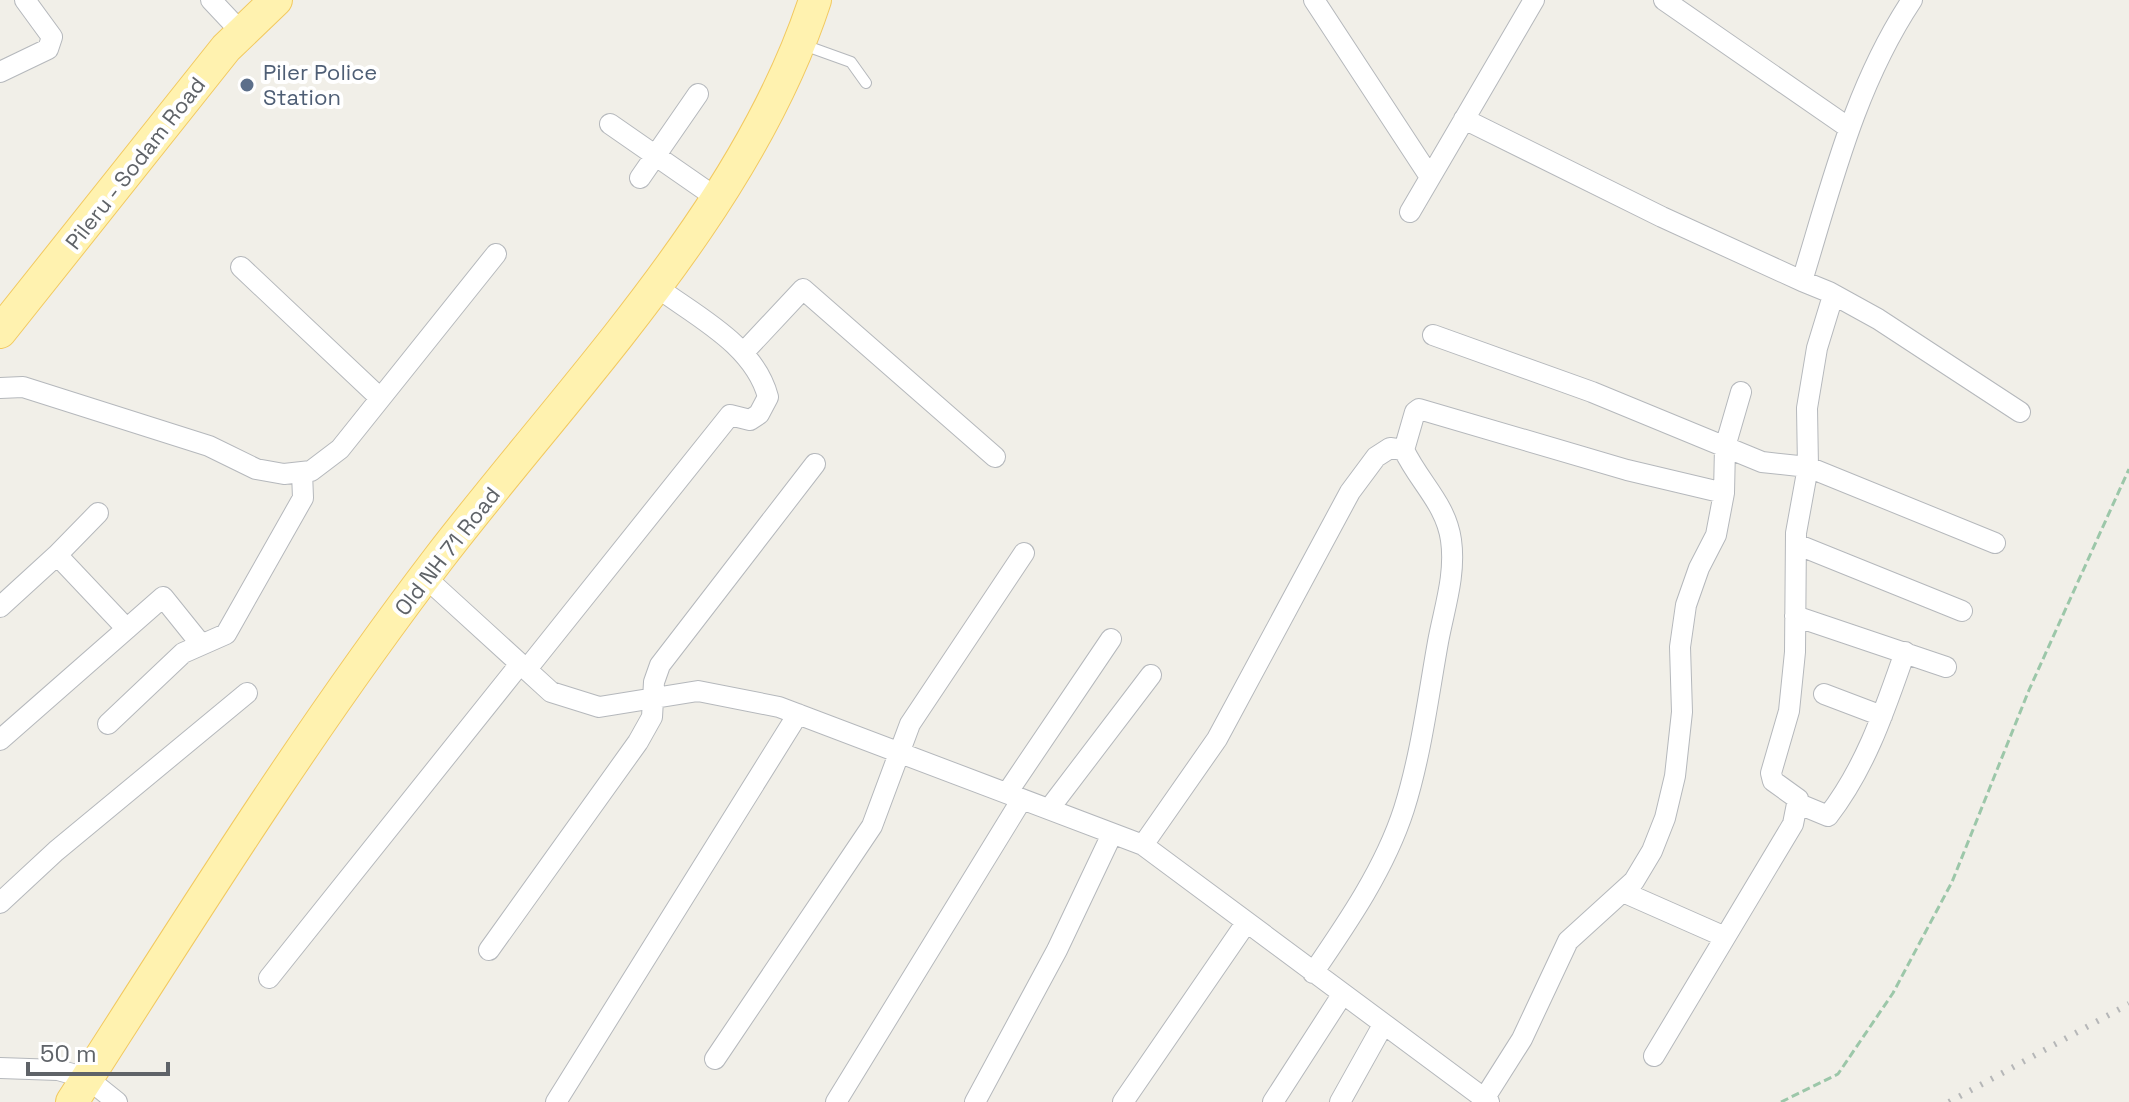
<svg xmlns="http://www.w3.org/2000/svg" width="2129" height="1102" viewBox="0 0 2129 1102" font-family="'Space Grotesk',sans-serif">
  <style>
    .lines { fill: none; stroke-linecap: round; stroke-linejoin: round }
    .lane-casing { stroke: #b5b8bc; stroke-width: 12 }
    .street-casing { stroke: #b5b8bc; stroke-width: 22 }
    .primary-casing { stroke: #f2c960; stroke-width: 34 }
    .path { stroke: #9cc7a9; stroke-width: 3; stroke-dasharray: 8 4; stroke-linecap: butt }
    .lane { stroke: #fff; stroke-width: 10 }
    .street { stroke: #fff; stroke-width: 20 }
    .primary { stroke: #fff2af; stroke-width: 32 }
    .rail { stroke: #b6b7b8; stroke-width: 6; stroke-dasharray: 2 10; stroke-linecap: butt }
    .service-dot { fill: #5c6f8a; stroke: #fff; stroke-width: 3 }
    .labels { text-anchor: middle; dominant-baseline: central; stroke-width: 8; stroke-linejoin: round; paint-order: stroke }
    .service-label { font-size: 22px; fill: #4e5e75; stroke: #fff; text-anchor: start }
    .street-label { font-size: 22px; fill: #5f6368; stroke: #fff }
  </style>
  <rect width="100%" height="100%" fill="#f1efe8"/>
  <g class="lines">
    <defs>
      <path id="lane" d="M801 44 851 62 866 83"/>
      <path id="street" d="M211 0 242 33
        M1314 0 1430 177
        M1664 0 1849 128
        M0 72 48 49 52 37 25 0
        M1464 119 1662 217 1802 281C1832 183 1855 86 1912 0
        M610 124 718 199
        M640 178 698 94
        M1410 212 1534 0
        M241 267 380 398
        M1829 292 1878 319 2020 412
        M1433 335 1592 392 1762 462 1808 467 1995 543
        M744 352 803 289 995 457
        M0 388 23 387 209 446 256 469 284 474 311 471 340 449 496 254
        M98 513 57 555 126 628
        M1796 544 1962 611
        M425 577 551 692 599 707 698 691 779 707 1143 845 1489 1102
        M0 607 57 555
        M1795 616 1946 667
        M527 669 730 415 750 420 759 414 768 397C754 344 695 316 654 285
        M1824 694 1882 716
        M108 724 183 653 226 634 303 498 302 472
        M0 740 163 597 200 643
        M1007 793 1111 639
        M1799 804 1828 816C1866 767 1885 709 1905 652
        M1049 809 1151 675
        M1143 845 1217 739 1350 492 1376 457 1390 448 1404 450
        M1623 892 1725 937
        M0 903 56 851 247 693
        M489 950 638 742 652 717 654 682 660 665 815 464
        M1313 973C1348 922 1385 868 1404 809 1421 755 1428 698 1438 642 1444 609 1456 575 1451 540 1446 504 1419 482 1404 450L1415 412 1419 409 1627 470 1724 493
        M269 978 520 664
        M1654 1056 1793 824 1798 799 1773 781 1771 773 1789 711 1795 652 1796 533 1808 467 1807 408 1817 348 1832 299 1829 292 1802 281
        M715 1059 872 826 910 724 1024 553
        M0 1068 58 1070 87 1078 117 1102
        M1484 1099 1522 1039 1568 941 1634 881 1652 851 1665 818 1675 776 1682 712 1680 647 1686 605 1699 568 1716 535 1724 493 1725 447 1741 392
        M556 1102 798 714
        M836 1102 1022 799
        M975 1102 1057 950 1112 834
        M1123 1102 1246 923
        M1273 1102 1342 995
        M1340 1102 1383 1025"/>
      <path id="primary" d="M0 332 226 48 276 0
        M72 1102C190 918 306 732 439 558 571 386 747 209 815 0"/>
    </defs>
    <use href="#lane" class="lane-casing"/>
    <use href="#street" class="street-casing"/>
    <use href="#primary" class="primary-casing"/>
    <path class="path" d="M1781 1102 1838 1074 1893 993 1952 882 2029 690 2129 469"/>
    <use href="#lane" class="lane"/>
    <use href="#street" class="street"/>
    <use href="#primary" class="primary"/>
    <path class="rail" d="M1949 1102 2129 1004"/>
  </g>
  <circle class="service-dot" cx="247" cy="85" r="8"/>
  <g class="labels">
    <g class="service-label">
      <text x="263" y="72">Piler Police<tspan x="263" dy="25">Station</tspan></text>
    </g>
    <g class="street-label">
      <text transform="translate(135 163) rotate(-52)">Pileru - Sodam Road</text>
      <text transform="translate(447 551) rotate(-52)">Old NH 71 Road</text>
    </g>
  </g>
  <path d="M28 1062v12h140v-12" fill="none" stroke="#5f6368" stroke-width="4"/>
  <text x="40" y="1062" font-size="24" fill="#5f6368" stroke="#ffffff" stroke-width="6" paint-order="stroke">50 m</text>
</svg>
